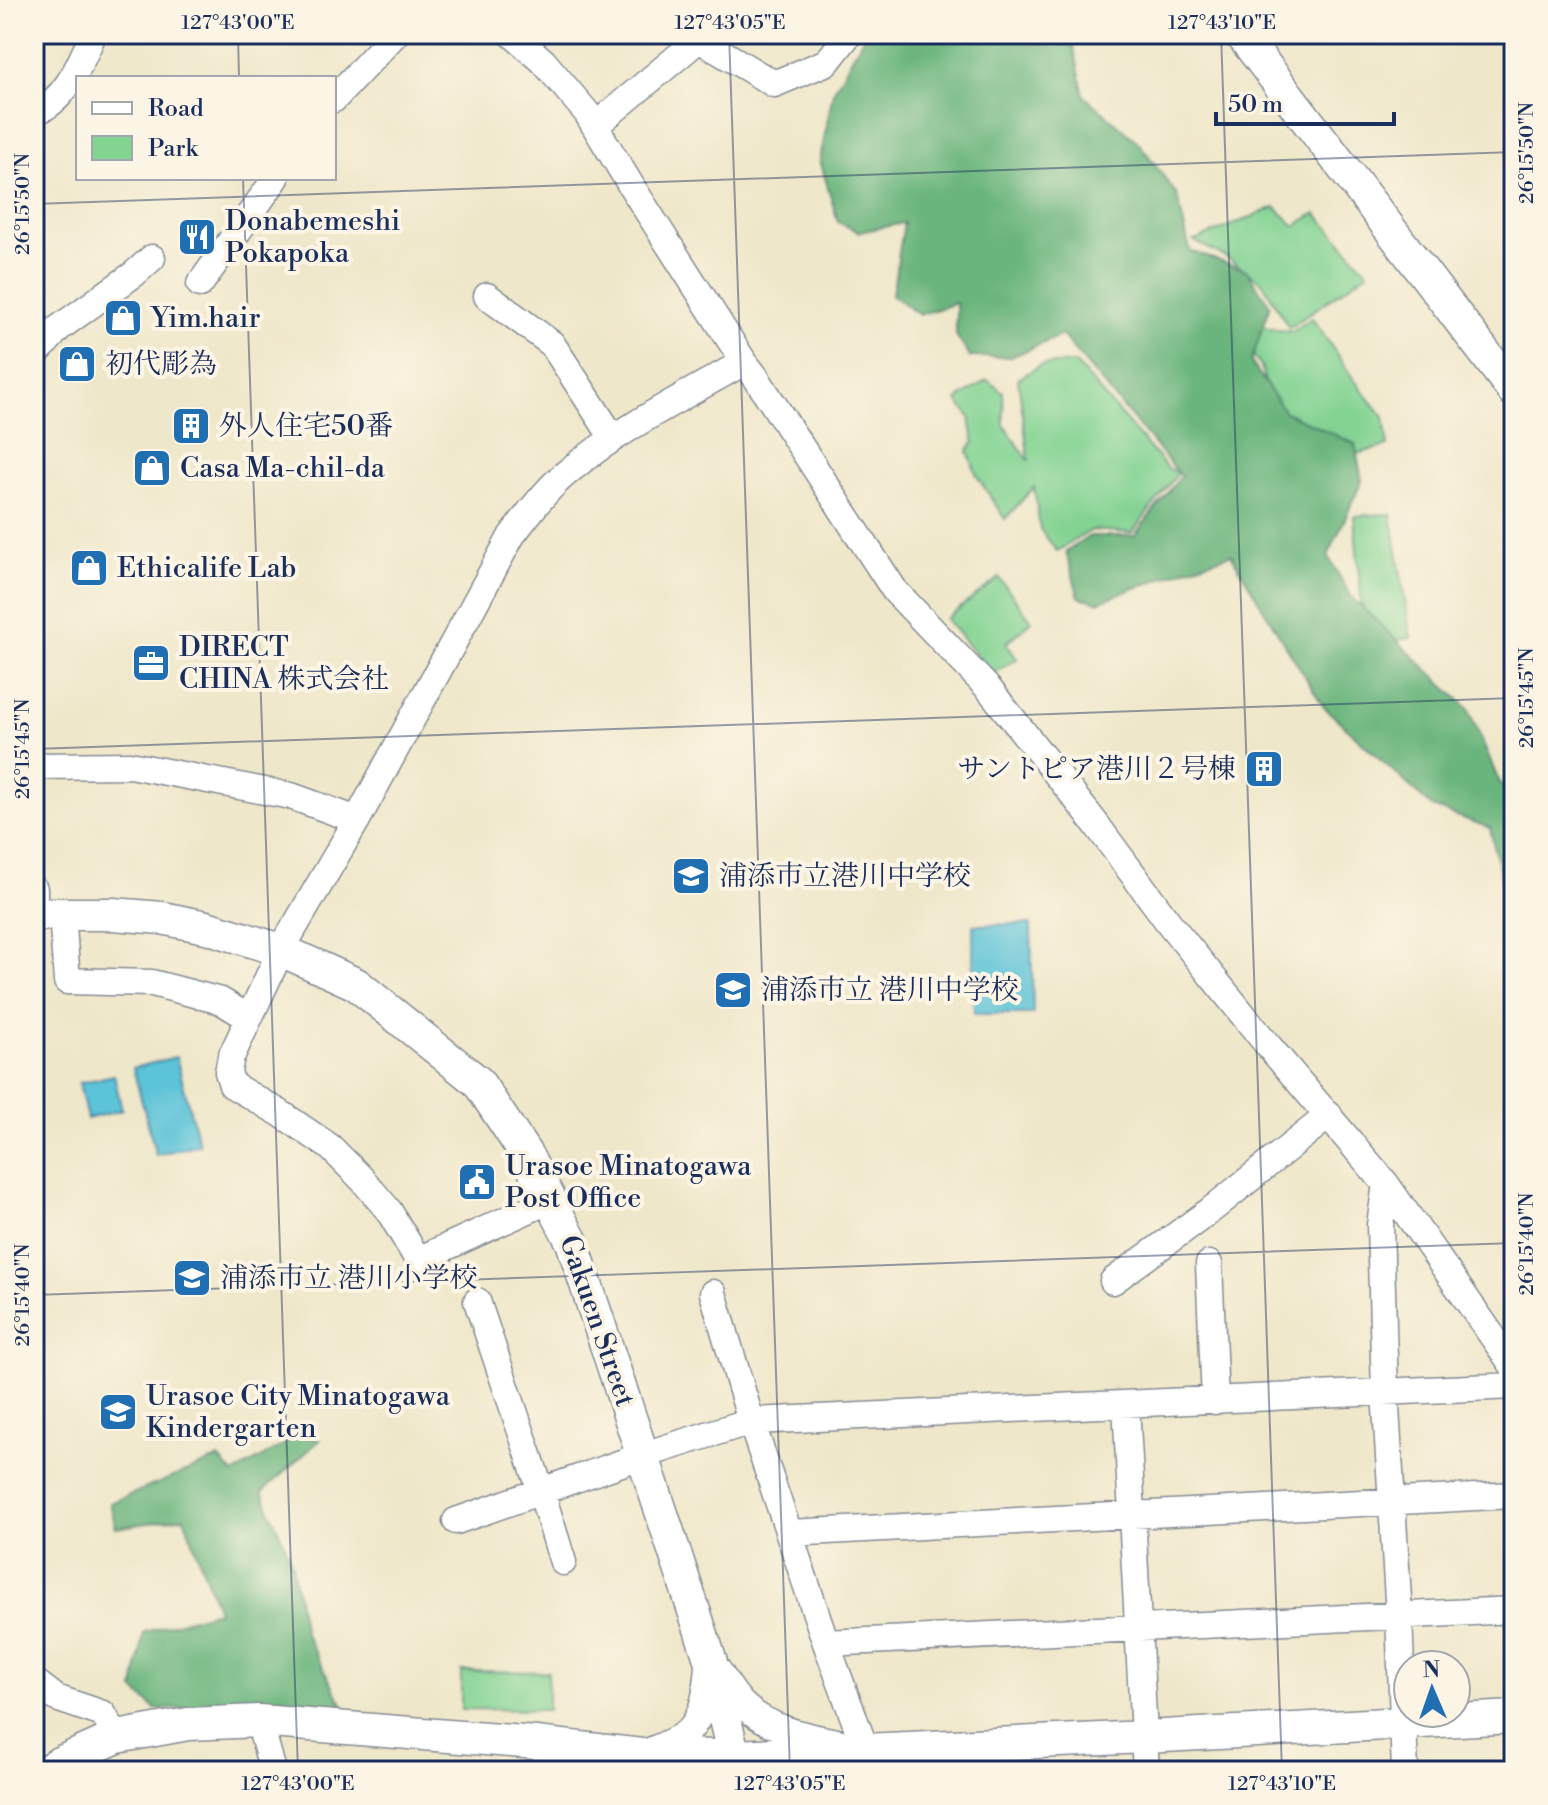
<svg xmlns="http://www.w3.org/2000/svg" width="1548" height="1805" viewBox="0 0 1548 1805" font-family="'Libre Bodoni','Noto Serif JP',serif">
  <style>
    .green { fill: #83d393; stroke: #4f8178; stroke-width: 2 }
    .forest { fill: #6ab57d; stroke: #42726e; stroke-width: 2 }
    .water { fill: #5bc3d8; stroke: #3b799b; stroke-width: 2 }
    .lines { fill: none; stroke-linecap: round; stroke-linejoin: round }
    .minor-casing { stroke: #858b94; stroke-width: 29 }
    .tertiary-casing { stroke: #858b94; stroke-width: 35 }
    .minor { stroke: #fff; stroke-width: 26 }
    .tertiary { stroke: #fff; stroke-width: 32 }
    .ticks { fill: none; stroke: #1b2f5e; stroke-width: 2; stroke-opacity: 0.45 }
    .labels { text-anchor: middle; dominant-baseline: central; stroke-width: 8; stroke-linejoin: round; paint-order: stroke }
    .poi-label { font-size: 28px; fill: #1b2f5e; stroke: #fcf5e5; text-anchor: start }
    .street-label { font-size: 28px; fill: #1b2f5e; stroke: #fcf5e5 }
    .neatline { fill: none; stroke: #1b2f5e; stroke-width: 3 }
    .ticks-label { font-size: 20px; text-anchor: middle; fill: #1b2f5e }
  </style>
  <rect width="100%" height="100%" fill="#fcf5e5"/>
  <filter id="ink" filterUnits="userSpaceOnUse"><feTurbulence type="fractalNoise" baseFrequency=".0125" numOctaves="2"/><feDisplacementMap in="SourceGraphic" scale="16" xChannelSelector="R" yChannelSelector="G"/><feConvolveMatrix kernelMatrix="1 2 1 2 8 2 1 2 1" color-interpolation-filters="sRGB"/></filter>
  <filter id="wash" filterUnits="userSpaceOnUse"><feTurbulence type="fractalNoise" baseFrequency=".006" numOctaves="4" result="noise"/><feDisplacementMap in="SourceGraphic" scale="32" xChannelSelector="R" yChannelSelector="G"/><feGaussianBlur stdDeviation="1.8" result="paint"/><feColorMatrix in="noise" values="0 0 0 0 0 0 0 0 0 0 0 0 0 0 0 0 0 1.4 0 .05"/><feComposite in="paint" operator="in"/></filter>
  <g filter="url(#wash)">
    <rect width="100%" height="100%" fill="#efe7c9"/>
    <path class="green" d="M1275 207 1295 226 1316 213 1368 272 1289 328 1263 283 1226 257 1194 241Z
      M1312 318 1355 381 1384 417 1388 446 1288 471 1261 366 1240 338 1251 321 1268 328 1292 332Z
      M1075 363 1167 468 1178 473 1132 533 1092 530 1057 551 1040 529 1034 487 1005 519 977 476 968 451 974 442 970 417 957 400 987 380 1003 392 1004 425 1029 461 1018 379 1041 365Z
      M1391 514 1411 638 1365 644 1354 516Z
      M999 578 1032 621 1006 643 1017 659 992 674 946 619Z
      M461 1671 548 1672V1710L461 1709Z"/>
    <path class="forest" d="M865 34H1071L1084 96 1139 143 1177 195 1190 251 1246 270 1270 305 1251 362 1285 412 1355 444 1362 481 1328 556 1351 597 1468 708 1497 777 1514 808V907L1506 901 1490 828 1432 807 1324 707 1270 620 1231 554 1186 569 1098 602 1079 597 1066 552 1090 536H1134L1181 476 1062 335 1011 357H970L956 335V303L919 315 892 295 904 223 859 232 838 222 820 160 833 92Z
      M300 1435 320 1440 262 1492 291 1559 304 1632 344 1707 155 1709 134 1689 144 1632 218 1611 184 1517 116 1528 110 1503 219 1458 233 1474Z"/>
    <path class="water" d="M1031 924 1033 1014H974L973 925Z
      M176 1057 199 1144 156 1155 133 1068Z
      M114 1075 122 1110 87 1119 79 1083Z"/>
  </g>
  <g filter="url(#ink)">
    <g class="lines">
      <defs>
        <path id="minor" d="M512 34 543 61 587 113 630 184 744 362 755 376 895 591 989 689 1093 820 1169 923 1266 1043 1386 1184 1514 1367
          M334 99 395 34
          M34 112C66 102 81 62 93 34
          M595 126 699 39 774 84 827 62 849 34
          M200 284 276 178
          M487 296 552 344 613 438
          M34 356 59 328 134 274 152 258
          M34 766 130 765 291 796 357 820
          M34 889V914
          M62 913 67 981 152 983 221 1001 249 1018
          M1386 1184 1380 1225 1385 1392 1399 1615 1405 1771
          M550 1200 418 1260 389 1211 362 1179 330 1147 280 1113 232 1085 228 1072 231 1057 281 950 357 820 512 535C530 512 547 488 570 470 623 427 685 396 744 362
          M1209 1264 1215 1401
          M1113 1281 1211 1210 1329 1115
          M713 1293 751 1421 826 1643 865 1748 862 1771
          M477 1301 541 1491 563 1562
          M1126 1405 1146 1771
          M456 1521 644 1455 751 1421 1514 1386
          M789 1533 1514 1495
          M826 1643 1514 1610
          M717 1669C725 1681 733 1695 743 1705 770 1730 807 1736 842 1743
          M34 1681 56 1698 103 1714 117 1737
          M259 1721 273 1771
          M645 1753C659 1747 674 1742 686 1733 704 1718 707 1689 709 1667"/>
        <path id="tertiary" d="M1241 34 1514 391
          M34 914H113L162 918 206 927 281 950 356 984 478 1082 527 1156 572 1242 710 1659 734 1756V1771
          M47 1771 59 1763 117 1737 188 1724 259 1721 536 1743 642 1755 734 1756 1145 1737 1514 1717"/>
      </defs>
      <use href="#minor" class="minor-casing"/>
      <use href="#tertiary" class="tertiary-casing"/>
      <use href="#minor" class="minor"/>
      <use href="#tertiary" class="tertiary"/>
    </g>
  </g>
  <path class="ticks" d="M238 34 239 78M729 34 790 1771M1221 34 1282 1771M243 178 298 1771M34 204 1514 152M34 749 1514 698M34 1295 1514 1243"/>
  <defs>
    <symbol id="restaurant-square" viewBox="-11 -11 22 22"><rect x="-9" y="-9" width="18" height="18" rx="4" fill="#1f6fb2" stroke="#fcf5e5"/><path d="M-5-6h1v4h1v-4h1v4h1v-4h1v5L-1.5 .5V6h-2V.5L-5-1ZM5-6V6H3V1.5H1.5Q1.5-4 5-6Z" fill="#fff"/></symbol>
    <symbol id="shop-square" viewBox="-11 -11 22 22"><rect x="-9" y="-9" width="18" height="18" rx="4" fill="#1f6fb2" stroke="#fcf5e5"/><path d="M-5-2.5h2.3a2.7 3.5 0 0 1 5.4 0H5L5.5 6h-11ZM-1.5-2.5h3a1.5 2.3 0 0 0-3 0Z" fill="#fff"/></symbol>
    <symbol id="building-square" viewBox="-11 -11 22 22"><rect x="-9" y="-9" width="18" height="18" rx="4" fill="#1f6fb2" stroke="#fcf5e5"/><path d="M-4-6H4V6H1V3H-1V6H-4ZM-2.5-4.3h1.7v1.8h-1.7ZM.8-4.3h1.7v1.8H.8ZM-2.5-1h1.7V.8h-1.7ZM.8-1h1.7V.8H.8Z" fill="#fff"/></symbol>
    <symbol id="office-square" viewBox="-11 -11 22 22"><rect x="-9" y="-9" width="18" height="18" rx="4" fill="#1f6fb2" stroke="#fcf5e5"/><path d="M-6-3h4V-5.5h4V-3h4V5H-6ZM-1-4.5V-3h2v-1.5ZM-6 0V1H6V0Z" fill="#fff"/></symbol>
    <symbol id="school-square" viewBox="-11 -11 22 22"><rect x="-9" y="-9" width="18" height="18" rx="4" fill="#1f6fb2" stroke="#fcf5e5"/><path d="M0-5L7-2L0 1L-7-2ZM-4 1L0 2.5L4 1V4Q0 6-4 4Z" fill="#fff"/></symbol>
    <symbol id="civic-square" viewBox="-11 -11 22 22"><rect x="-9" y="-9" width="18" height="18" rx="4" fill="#1f6fb2" stroke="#fcf5e5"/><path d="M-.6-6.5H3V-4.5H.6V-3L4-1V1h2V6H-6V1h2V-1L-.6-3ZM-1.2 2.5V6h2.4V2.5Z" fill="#fff"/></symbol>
  </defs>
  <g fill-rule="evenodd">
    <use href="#restaurant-square" x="175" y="215" width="44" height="44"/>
    <use href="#shop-square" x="101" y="296" width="44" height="44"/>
    <use href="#shop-square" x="55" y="342" width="44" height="44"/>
    <use href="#building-square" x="169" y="404" width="44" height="44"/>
    <use href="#shop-square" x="130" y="446" width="44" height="44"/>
    <use href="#shop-square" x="67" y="546" width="44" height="44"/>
    <use href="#office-square" x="129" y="641" width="44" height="44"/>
    <use href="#building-square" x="1242" y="747" width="44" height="44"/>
    <use href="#school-square" x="669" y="854" width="44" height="44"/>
    <use href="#school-square" x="711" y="968" width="44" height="44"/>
    <use href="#civic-square" x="455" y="1160" width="44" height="44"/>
    <use href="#school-square" x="170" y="1256" width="44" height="44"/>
    <use href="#school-square" x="96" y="1390" width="44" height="44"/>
  </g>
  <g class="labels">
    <g class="poi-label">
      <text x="225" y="221">Donabemeshi<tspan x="225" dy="32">Pokapoka</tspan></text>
      <text x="151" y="318">Yim.hair</text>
      <text x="105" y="364">初代彫為</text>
      <text x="219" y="426">外人住宅50番</text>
      <text x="180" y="468">Casa Ma-chil-da</text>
      <text x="117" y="568">Ethicalife Lab</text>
      <text x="179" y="647">DIRECT<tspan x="179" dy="32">CHINA 株式会社</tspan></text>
      <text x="1236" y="769" text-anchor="end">サントピア港川２号棟</text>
      <text x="719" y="876">浦添市立港川中学校</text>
      <text x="761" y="990">浦添市立 港川中学校</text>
      <text x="505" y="1166">Urasoe Minatogawa<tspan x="505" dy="32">Post Office</tspan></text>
      <text x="220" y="1278">浦添市立 港川小学校</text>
      <text x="146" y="1396">Urasoe City Minatogawa<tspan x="146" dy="32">Kindergarten</tspan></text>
    </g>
    <g class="street-label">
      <text transform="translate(597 1321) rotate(71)">Gakuen Street</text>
    </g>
  </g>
  <rect width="1548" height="1805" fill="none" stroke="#fcf5e5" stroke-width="88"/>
  <rect x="76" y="76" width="260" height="104" fill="#fcf5e5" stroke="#a2a6af" stroke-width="2"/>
  <rect x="92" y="102" width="40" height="12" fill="#ffffff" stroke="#a2a6af" stroke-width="2"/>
  <text x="148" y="116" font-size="24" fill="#1b2f5e">Road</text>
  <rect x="92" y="136" width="40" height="24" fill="#83d393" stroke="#a2a6af" stroke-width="2"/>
  <text x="148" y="156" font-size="24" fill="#1b2f5e">Park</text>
  <g transform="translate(1432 1689) rotate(358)"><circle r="38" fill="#fcf5e5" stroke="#a2a6af" stroke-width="2"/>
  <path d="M0-6L14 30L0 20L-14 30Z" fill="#1f6fb2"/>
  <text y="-12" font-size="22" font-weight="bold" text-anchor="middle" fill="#1b2f5e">N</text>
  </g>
  <path d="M1216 112v12h178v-12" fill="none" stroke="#1b2f5e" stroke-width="4"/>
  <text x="1228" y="112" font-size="24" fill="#1b2f5e" stroke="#fcf5e5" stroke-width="6" paint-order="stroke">50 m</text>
  <rect x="44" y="44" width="1460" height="1717" class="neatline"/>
  <g class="ticks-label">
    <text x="238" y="29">127°43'00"E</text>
    <text x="730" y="29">127°43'05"E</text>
    <text x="1222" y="29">127°43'10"E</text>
    <text transform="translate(1526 153) rotate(-90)" y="7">26°15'50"N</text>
    <text transform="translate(22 204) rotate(-90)" y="7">26°15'50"N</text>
    <text transform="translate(1526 698) rotate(-90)" y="7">26°15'45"N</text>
    <text transform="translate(22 749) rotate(-90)" y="7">26°15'45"N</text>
    <text transform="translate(1526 1244) rotate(-90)" y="7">26°15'40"N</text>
    <text transform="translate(22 1295) rotate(-90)" y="7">26°15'40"N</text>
    <text x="298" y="1790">127°43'00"E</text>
    <text x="790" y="1790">127°43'05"E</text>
    <text x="1282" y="1790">127°43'10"E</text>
  </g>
</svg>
